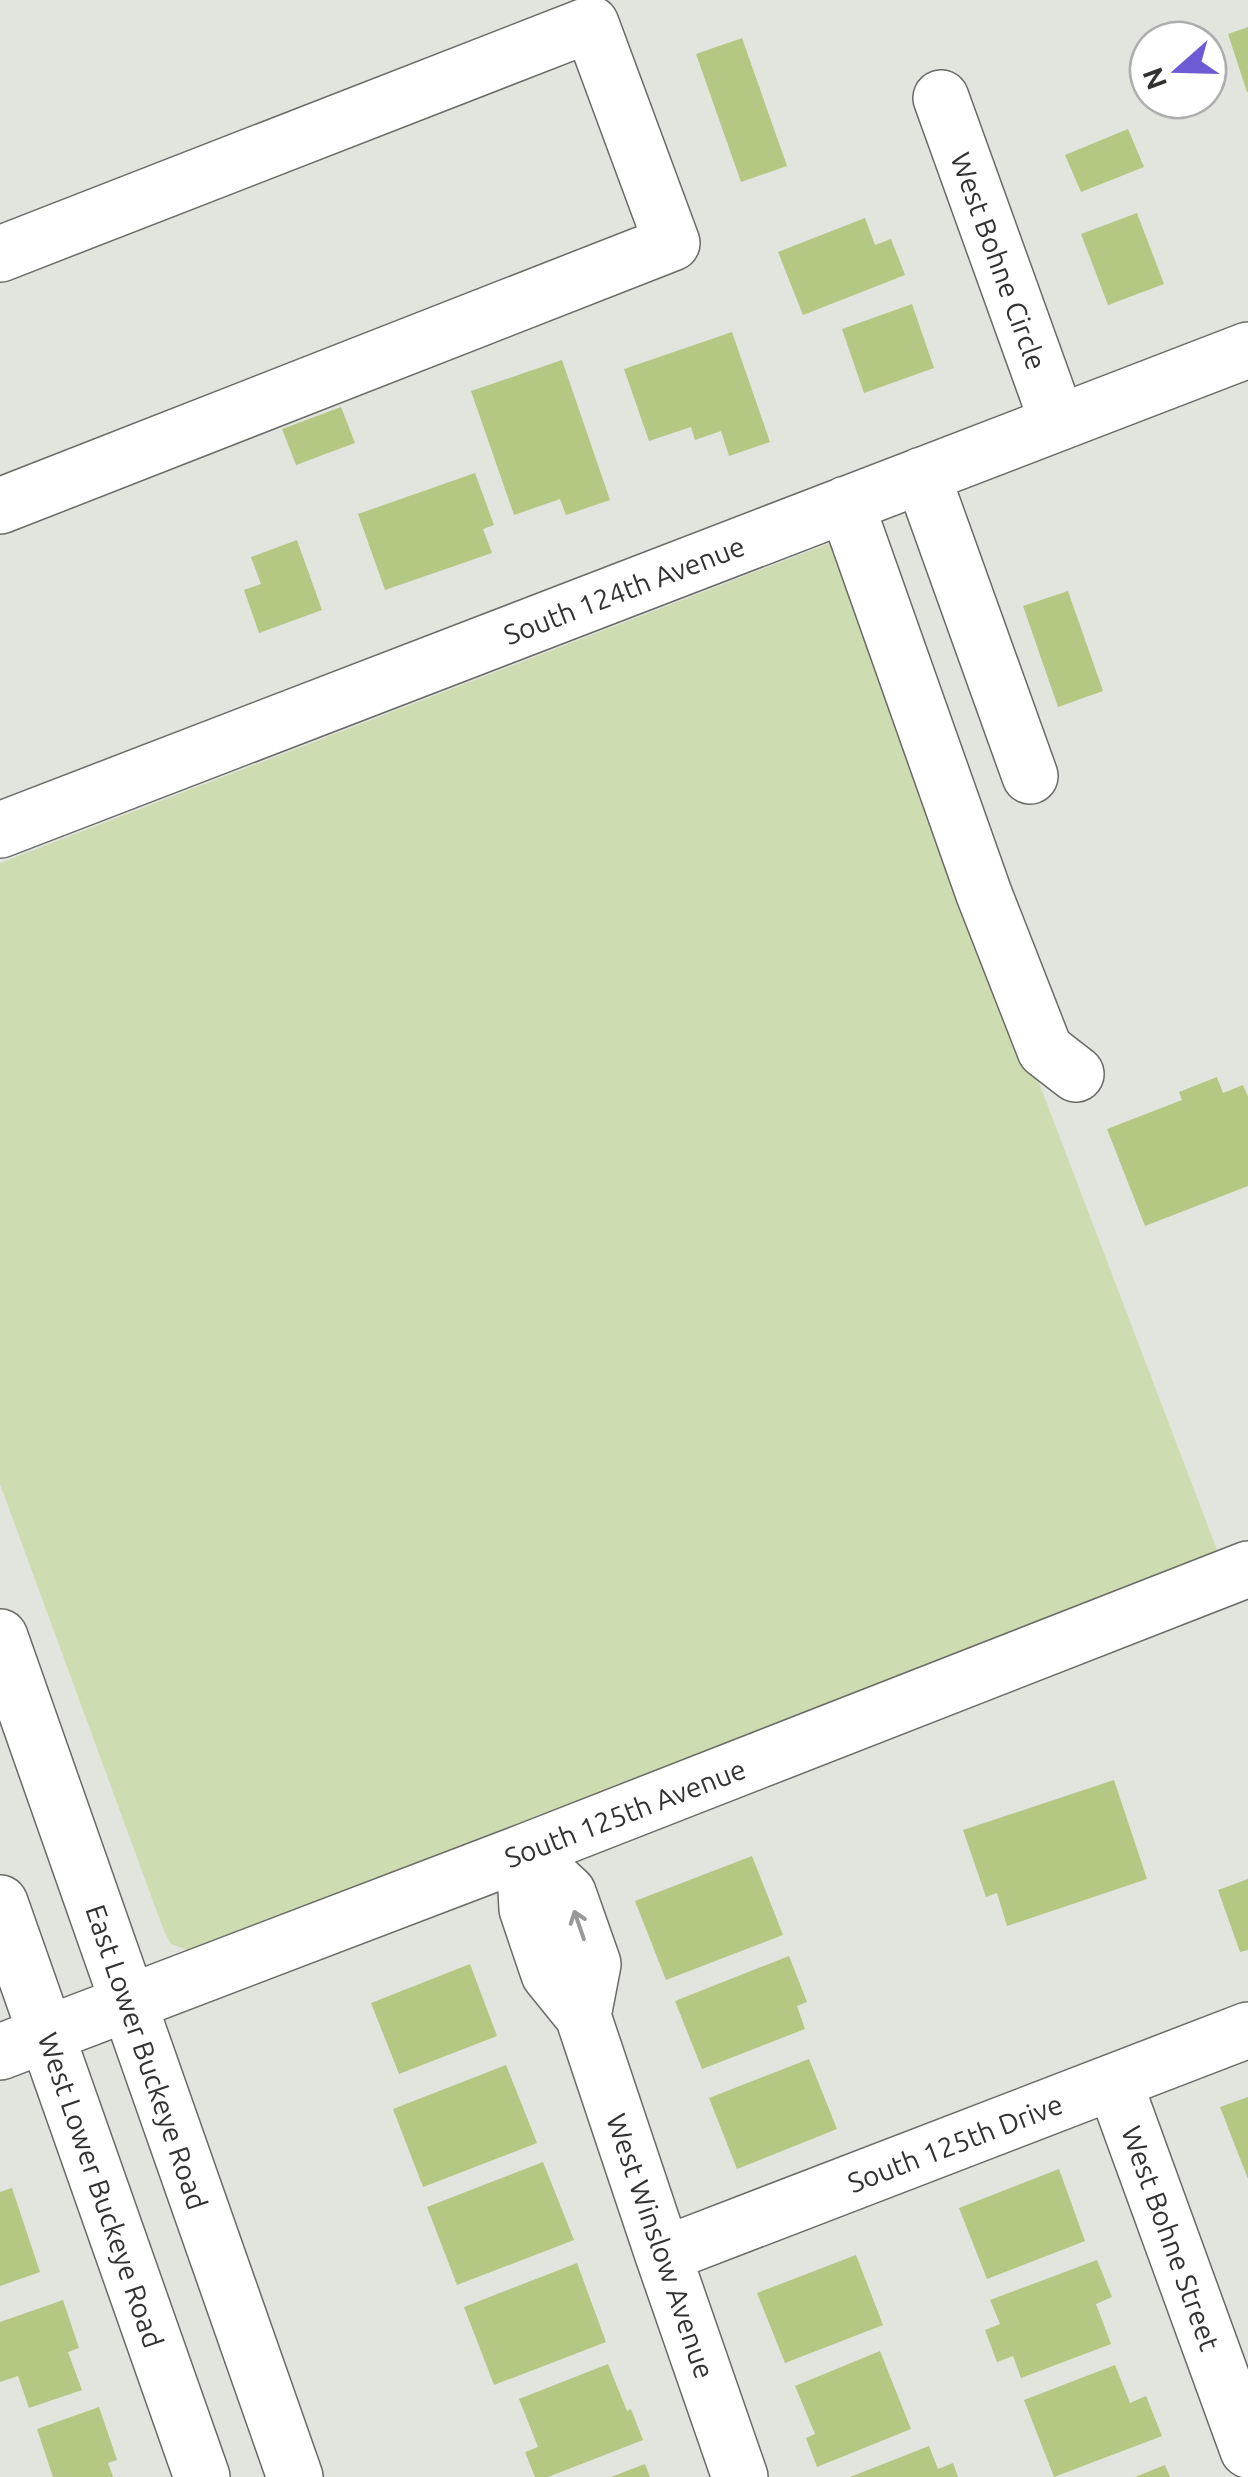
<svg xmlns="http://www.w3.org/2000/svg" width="1248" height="2477" viewBox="0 0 1248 2477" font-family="Ubuntu,sans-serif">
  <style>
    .green { fill: #cedcb1 }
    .building { fill: #b4c884 }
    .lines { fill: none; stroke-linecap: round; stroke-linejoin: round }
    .minor-casing { stroke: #696b66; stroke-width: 58 }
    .major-casing { stroke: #696b66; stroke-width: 58 }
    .minor { stroke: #fff; stroke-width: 55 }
    .major { stroke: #fff; stroke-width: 55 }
    .oneway { stroke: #989998 }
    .labels { text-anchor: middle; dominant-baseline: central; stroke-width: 10; stroke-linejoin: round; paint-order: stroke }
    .street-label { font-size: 28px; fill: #323331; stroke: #fff }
  </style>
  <rect width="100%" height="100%" fill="#e2e4de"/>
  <path class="green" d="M833 542 1219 1555 200 1949 188 1950 171 1944 164 1931 0 1484V863Z"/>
  <path class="building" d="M1248 27V92H1247L1228 34Z
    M742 38 787 166 741 182 696 54Z
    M1128 129 1144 167 1081 192 1065 155Z
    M1137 213 1164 284 1108 305 1081 234Z
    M865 218 875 245 891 239 905 275 803 315 778 252Z
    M912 304 934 368 864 393 842 329Z
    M732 332 770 442 729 456 721 431 695 440 691 427 649 441 624 369Z
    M562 360 610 500 566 515 560 499 514 515 471 391Z
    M341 407 355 443 296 465 282 429Z
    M475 473 494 525 483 529 492 553 385 590 358 514Z
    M297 540 322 610 259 633 244 590 261 584 251 557Z
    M1068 591 1103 691 1058 707 1023 606Z
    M1217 1077 1223 1093 1243 1085 1248 1097V1186L1145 1226 1107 1129 1182 1100 1179 1092Z
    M1114 1780 1147 1879 1007 1926 997 1893 986 1897 963 1830Z
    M752 1856 783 1935 666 1980 635 1901Z
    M1248 1879V1950L1240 1952 1218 1890Z
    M789 1956 807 2002 797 2006 805 2029 702 2069 675 2001Z
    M470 1964 497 2036 399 2074 371 2003Z
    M809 2059 837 2129 737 2169 709 2098Z
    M506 2065 537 2143 423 2187 393 2109Z
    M1248 2097V2179L1220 2107Z
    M543 2162 574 2240 457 2285 427 2207Z
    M1059 2169 1085 2241 987 2279 959 2208Z
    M12 2188 40 2272 0 2286V2192Z
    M856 2255 883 2325 785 2363 757 2293Z
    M1097 2260 1112 2297 1096 2304 1111 2344 1021 2378 1013 2356 997 2362 985 2330 1000 2324 990 2300Z
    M577 2263 606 2342 494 2385 464 2307Z
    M63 2300 79 2348 68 2352 82 2390 29 2408 18 2376 0 2382V2322Z
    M880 2351 911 2429 817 2467 806 2438 815 2434 795 2386Z
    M608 2364 627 2411 631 2409 643 2440 548 2477H535L525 2452 538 2447 519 2399Z
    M1115 2365 1130 2403 1146 2396 1162 2436 1054 2477 1024 2400Z
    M99 2407 117 2460 108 2463 113 2477H53L37 2429Z
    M929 2446 938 2469 953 2463 958 2477H850Z
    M645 2464 650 2477H611Z
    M1165 2465 1170 2477H1135Z"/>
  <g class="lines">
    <defs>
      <path id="minor" d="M941 98 1058 423
        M0 254 591 24 672 243 0 506
        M922 475 1030 776
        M846 504 984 894 1045 1050 1076 1074
        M0 830 1248 350
        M524 1852 527 1909 549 1974 583 2016 663 2255 740 2477
        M524 1852 568 1893 593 1964 583 2016
        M0 1903 202 2477
        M0 2052 524 1852 1248 1569
        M1114 2082 1248 2450
        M663 2255 1248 2030"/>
      <path id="major" d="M0 1637 295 2477"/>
    </defs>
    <use href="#minor" class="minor-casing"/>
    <use href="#major" class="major-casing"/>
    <use href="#minor" class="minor"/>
    <use href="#major" class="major"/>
  </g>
  <defs><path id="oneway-shaft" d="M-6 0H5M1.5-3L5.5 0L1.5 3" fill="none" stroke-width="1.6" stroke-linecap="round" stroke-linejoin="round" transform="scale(2.5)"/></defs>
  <use class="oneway" href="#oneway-shaft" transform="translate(579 1925) rotate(-109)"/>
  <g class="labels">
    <g class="street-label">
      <text transform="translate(999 261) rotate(70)">West Bohne Circle</text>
      <text transform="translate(624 590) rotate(-21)">South 124th Avenue</text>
      <text transform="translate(625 1813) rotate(-21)">South 125th Avenue</text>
      <text transform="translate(147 2057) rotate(71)">East Lower Buckeye Road</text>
      <text transform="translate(955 2143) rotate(-21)">South 125th Drive</text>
      <text transform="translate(101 2190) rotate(71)">West Lower Buckeye Road</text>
      <text transform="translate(1171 2238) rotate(70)">West Bohne Street</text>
      <text transform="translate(661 2246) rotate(71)">West Winslow Avenue</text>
    </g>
  </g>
  <g transform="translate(1178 70) rotate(250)"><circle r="48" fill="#ffffff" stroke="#adadad" stroke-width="2.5"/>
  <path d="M0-8L18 38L0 25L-18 38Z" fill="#6c5bd4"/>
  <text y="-15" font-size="28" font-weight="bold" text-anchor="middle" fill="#323331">N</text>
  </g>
</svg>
